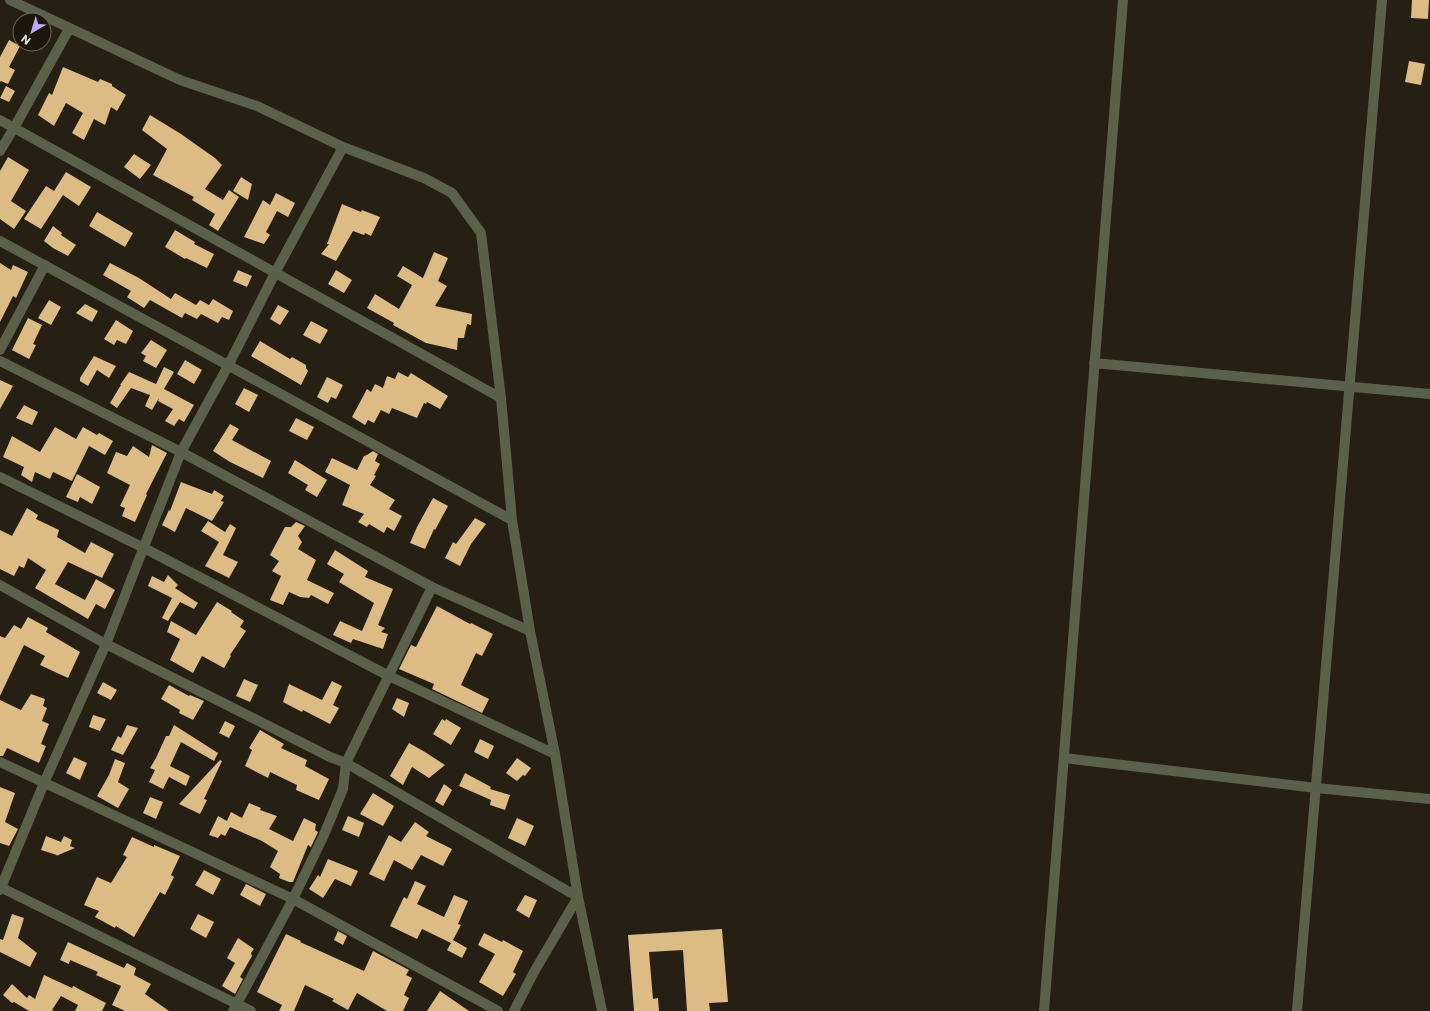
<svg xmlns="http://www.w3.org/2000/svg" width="1430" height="1011" viewBox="0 0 1430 1011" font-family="Poppins,sans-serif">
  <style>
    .building { fill: #dcbb84 }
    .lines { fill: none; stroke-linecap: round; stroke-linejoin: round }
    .minor { stroke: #5a604a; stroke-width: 10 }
  </style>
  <rect width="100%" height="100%" fill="#261f14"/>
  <path class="building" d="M1412 0H1429L1428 19 1411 18Z
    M9 40 20 46 9 67 15 70 8 84 1 81 0 82V57Z
    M1409 61 1425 64 1421 85 1405 82Z
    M63 67 98 82 100 79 112 84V86L126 95 117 111 111 107 105 125 94 119 84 140 72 133 83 113 66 103 54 126 38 115 49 93 52 95Z
    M6 86 15 91 9 102 0 98Z
    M150 115 181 134 215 158 222 165 205 189 223 200 229 190 239 197 218 231 209 225 215 214 192 200 194 197 153 175 167 149 142 130Z
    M134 154 151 165 140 179 124 167Z
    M8 157 29 170 11 201 26 211 14 229 0 219V171Z
    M66 172 91 187 79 206 63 195 41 229 24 219 46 186 54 191Z
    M241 177 252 184 248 200 233 191Z
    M276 193 295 203 288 217 277 211 266 232 270 235 264 244 244 237 263 200 270 205Z
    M342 204 361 212 362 210 380 217 371 236 365 233 364 235 353 231 336 261 321 254 329 244H327Z
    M97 212 133 233 125 247 89 226Z
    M53 226 62 233 61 235 76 245 68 256 53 248 44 241Z
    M175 230 195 242 194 244 214 254 207 268 186 258 185 259 165 247Z
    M434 252 448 258 438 281 447 286 435 306 472 314 471 325 467 324 464 338H458L457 350 426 343 393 325 394 323 367 308 375 294 399 309 412 285 397 276 403 266 423 278Z
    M0 263 11 270 13 265 28 272 16 298 13 296 0 322Z
    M110 263 139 278 171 299 175 293 196 305 200 300 209 305 213 299 233 311 229 320 222 317 218 323 201 314 197 319 185 313 182 318 150 300 144 308 127 297 131 291 103 275Z
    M238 270 252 276 247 287 233 281Z
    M336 270 352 280 344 293 328 284Z
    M49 300 61 307 51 325 38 318Z
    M85 304 98 311 92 322 76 313Z
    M278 305 289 311 280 325 270 319Z
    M28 318 42 325 33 344 36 345 29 359 12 350Z
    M116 320 133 331 126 344 117 340 114 345 104 339Z
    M311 321 328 330 320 344 303 335Z
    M151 340 167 350 156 368 143 361 146 356 141 353Z
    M260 341 290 359 292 357 306 365V368L308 371 301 385 251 356Z
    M94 356 116 366 109 378 97 370 88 386 80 381V378Z
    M185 360 202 370 194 384 177 374Z
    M164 367 174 372 164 389 194 405 184 422 179 419 174 426 165 421 173 409 158 401 159 398 152 410 145 406 150 395 131 388 117 408 110 403 121 385H120L129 372 156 384Z
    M398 372 408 377 411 373 448 396 440 409 427 402 426 404 424 403 417 418 392 408 389 414 381 410 374 423 368 420 365 425 352 417 367 389 371 392 375 384 383 388 387 376 395 379Z
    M327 377 343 385 336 399 331 397 328 403 317 397Z
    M0 380 13 386 0 409Z
    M244 388 258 395 249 412 235 404Z
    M24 405 38 412 32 425 16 418Z
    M296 418 314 427 307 440 289 431Z
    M230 424 239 429 232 440 271 461 263 478 230 462 213 451Z
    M55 427 76 439 83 427 97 435 99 433 113 441 105 455 89 446 72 481 53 472 50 479 35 472 32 482 21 475 24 467 3 457 12 436 40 452Z
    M152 445 167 453 146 494 147 495 135 522 122 516 125 508 120 506 130 485 107 473 116 452 127 456 133 446 149 457Z
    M373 451 378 454 375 461 380 464 374 475 376 476 370 485 395 500 389 509 402 516 394 531 387 527 384 533 369 524 367 527 358 522 364 514 342 505 350 485 325 472 332 458 357 470 364 456 367 455Z
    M295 460 327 480 317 497 305 490 308 485 288 473Z
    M77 474 100 487 92 504 80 497 78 502 66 497Z
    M181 482 212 494 214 490 224 496 221 501 224 502 212 521 186 508 175 532 162 525 169 510 170 511Z
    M433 498 448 506 435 530 434 529 425 549 410 543 417 527Z
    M27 508 38 515 36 519 59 530 57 537 85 553 91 542 114 554 102 578 68 562 55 584 85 600 96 579 115 590 105 609 96 604 88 619 35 588 46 570 28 558 24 568 19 566 14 576 0 569V530L12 536Z
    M475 518 486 524 471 544 460 566 445 558 453 542 456 544Z
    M208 521 225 532 230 524 236 528 223 555 238 562 229 578 205 566 219 542 201 531Z
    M296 522 305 526 298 536 302 542 298 549 316 560 307 580 334 593 328 604 311 595 309 598 300 597 289 592 283 605 270 600 281 576 272 571 279 561 270 555 285 527H291Z
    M335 550 368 571 365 577 393 589 378 625 385 628 381 632 388 634 383 649 353 639 351 643 333 635 340 621 362 631 374 603 339 582 344 574 327 564Z
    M168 575 178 585 175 588 198 603 194 609 180 602 168 621 162 618 172 598 148 586 152 576 164 582Z
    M217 602 232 611 231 612 244 621 240 627 246 631 230 655 231 656 224 668 202 656 193 673 170 660 180 639 167 632 171 621 196 635Z
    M437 606 470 624 471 623 493 634 482 656 476 653 461 685 489 699 482 713 432 689 434 684 399 669 411 645 416 647Z
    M28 617 48 628 46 632 80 652 68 678 40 665 45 656 24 645 0 696V636L5 638 14 625 21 629Z
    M244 679 258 685 250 702 236 696Z
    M332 681 342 686 333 705 339 708 330 724 303 710 302 712 283 702 289 684 322 700Z
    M103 682 117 690 111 700 97 693Z
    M169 685 189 696 190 695 204 701 193 720 179 713 180 710 161 699Z
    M31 694 45 699 43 706 47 708 42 721 49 724 41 744 46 746 39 763 7 748 3 756H0V700L21 710Z
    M397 698 409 703 404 717 392 709Z
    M93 715 106 719 100 731 89 727Z
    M442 719 445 721 446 719 461 728 451 745 433 734Z
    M225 721 235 726 229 738 219 733Z
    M127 725 138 728 123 755 111 750 118 736 121 738Z
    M174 725 218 753 214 761 181 742 170 766 190 776 186 786 169 777 163 789 149 782 155 770 150 768 156 758 166 736H169Z
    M260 730 284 744 281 748 307 760 305 766 329 779 319 800 296 790 297 785 270 772 268 778 245 766 252 750 249 748Z
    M480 739 494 746 488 759 474 752Z
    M409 743 425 752 445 765 429 778 412 767 403 785 390 776Z
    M74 757 87 763 80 780 66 773Z
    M517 758 531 768 525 776 523 775 517 781 506 773Z
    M115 759 125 763 118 782 129 789 118 808 97 796 109 775Z
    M220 760 222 761 204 799 207 800 200 814 179 804Z
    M465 773 491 787 490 789 510 795 505 810 490 805 491 800 459 786Z
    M444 784 452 790 443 806 435 801Z
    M0 787 15 793 5 822 18 829 9 846 0 843Z
    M373 793 394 806 383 826 360 814Z
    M150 797 163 802 156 819 143 813Z
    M249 803 261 808 260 810 277 816 269 829 293 841 304 818 316 824 315 830 318 832 311 847 308 845 293 882H289L279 878 280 874 270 867 278 851 262 841 230 827 225 836 221 834 218 838 209 835 218 816 227 821 231 812 242 818Z
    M348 816 364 823 359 837 342 830Z
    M517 818 534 826 525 846 508 838Z
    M415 822 429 832 426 836 452 849 443 866 421 855 412 870 394 860 384 881 369 874 389 835 401 842Z
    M46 836 61 842 64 836 72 840 70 846 75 848 56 856 57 855 41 850Z
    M132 837 154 847V845L180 856 171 875 174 877 165 895 160 892 134 937 116 926 115 928 95 917 99 911 84 905 97 877 111 883 127 857 123 855Z
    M328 859 358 871 351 886 335 879 323 898 309 889 318 875 320 877Z
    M204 870 221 879 213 895 195 885Z
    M415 881 426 886 417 904 444 917 454 895 468 901 458 924 461 925 453 940 467 948 462 958 447 950 451 943 422 929 417 939 390 926 404 897 407 899Z
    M246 884 266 894 260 906 240 895Z
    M525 895 537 900 529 918 516 910Z
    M12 914 24 918 18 938 37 953 30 967 0 952V939L3 940Z
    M198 914 214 922 206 938 190 929Z
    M722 929 728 1002 709 1003 710 1011H687L683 950 649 952 653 999 658 998 659 1011H634L628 935Z
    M338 931 347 936 343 945 334 940Z
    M484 933 502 942 503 940 523 951 513 972 516 974 503 996 479 982 495 954 478 945Z
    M286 934 301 941 300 942 364 971 373 951 409 970 406 975 412 978 404 995 409 998 403 1011H387L357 993 348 1010 332 1001 334 999 305 985 294 1011H279L282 1005 257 992Z
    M238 938 254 949 251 953 252 956 240 977 243 979 235 994 222 986 235 963 227 958Z
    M68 942 124 968 127 963 136 968 134 975 151 984 145 994 169 1011H125L112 1005 121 986 96 975 98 972 70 960 69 964 60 960Z
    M44 975 72 988 73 986 106 1003 102 1011H75L78 1005 61 996 52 1010 54 1011H29L14 1002 12 1003 3 995 12 984 27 998 29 995 35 999Z
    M440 991 469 1011H427Z"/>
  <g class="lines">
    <path class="minor" d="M10 0 180 80 257 106 343 147 424 178 452 193 481 233 501 398 512 520 530 631 555 754 578 897 602 1011
      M0 120 501 398
      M0 151 14 128 69 29
      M0 241 512 520
      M0 350 45 265
      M0 361 181 452 432 587 530 631
      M1094 363 1430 394
      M0 477 144 548 389 676 555 754
      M0 585 106 644 330 757 346 763 578 897 534 972 514 1011
      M1064 758 1316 788 1430 799
      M0 762 293 899 498 1011
      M0 887 251 1011
      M0 890 44 783 106 644 181 452 228 366 275 273 343 147
      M233 1011 293 899 323 837 343 789 346 763 432 587
      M1044 1011 1123 0
      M1297 1011 1382 0"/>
  </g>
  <g transform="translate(32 32) rotate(218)"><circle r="19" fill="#1d160b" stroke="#6c665c"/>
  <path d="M0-3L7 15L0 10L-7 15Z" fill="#baaaf6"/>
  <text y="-6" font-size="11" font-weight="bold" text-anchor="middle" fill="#e2ddd6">N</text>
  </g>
</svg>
